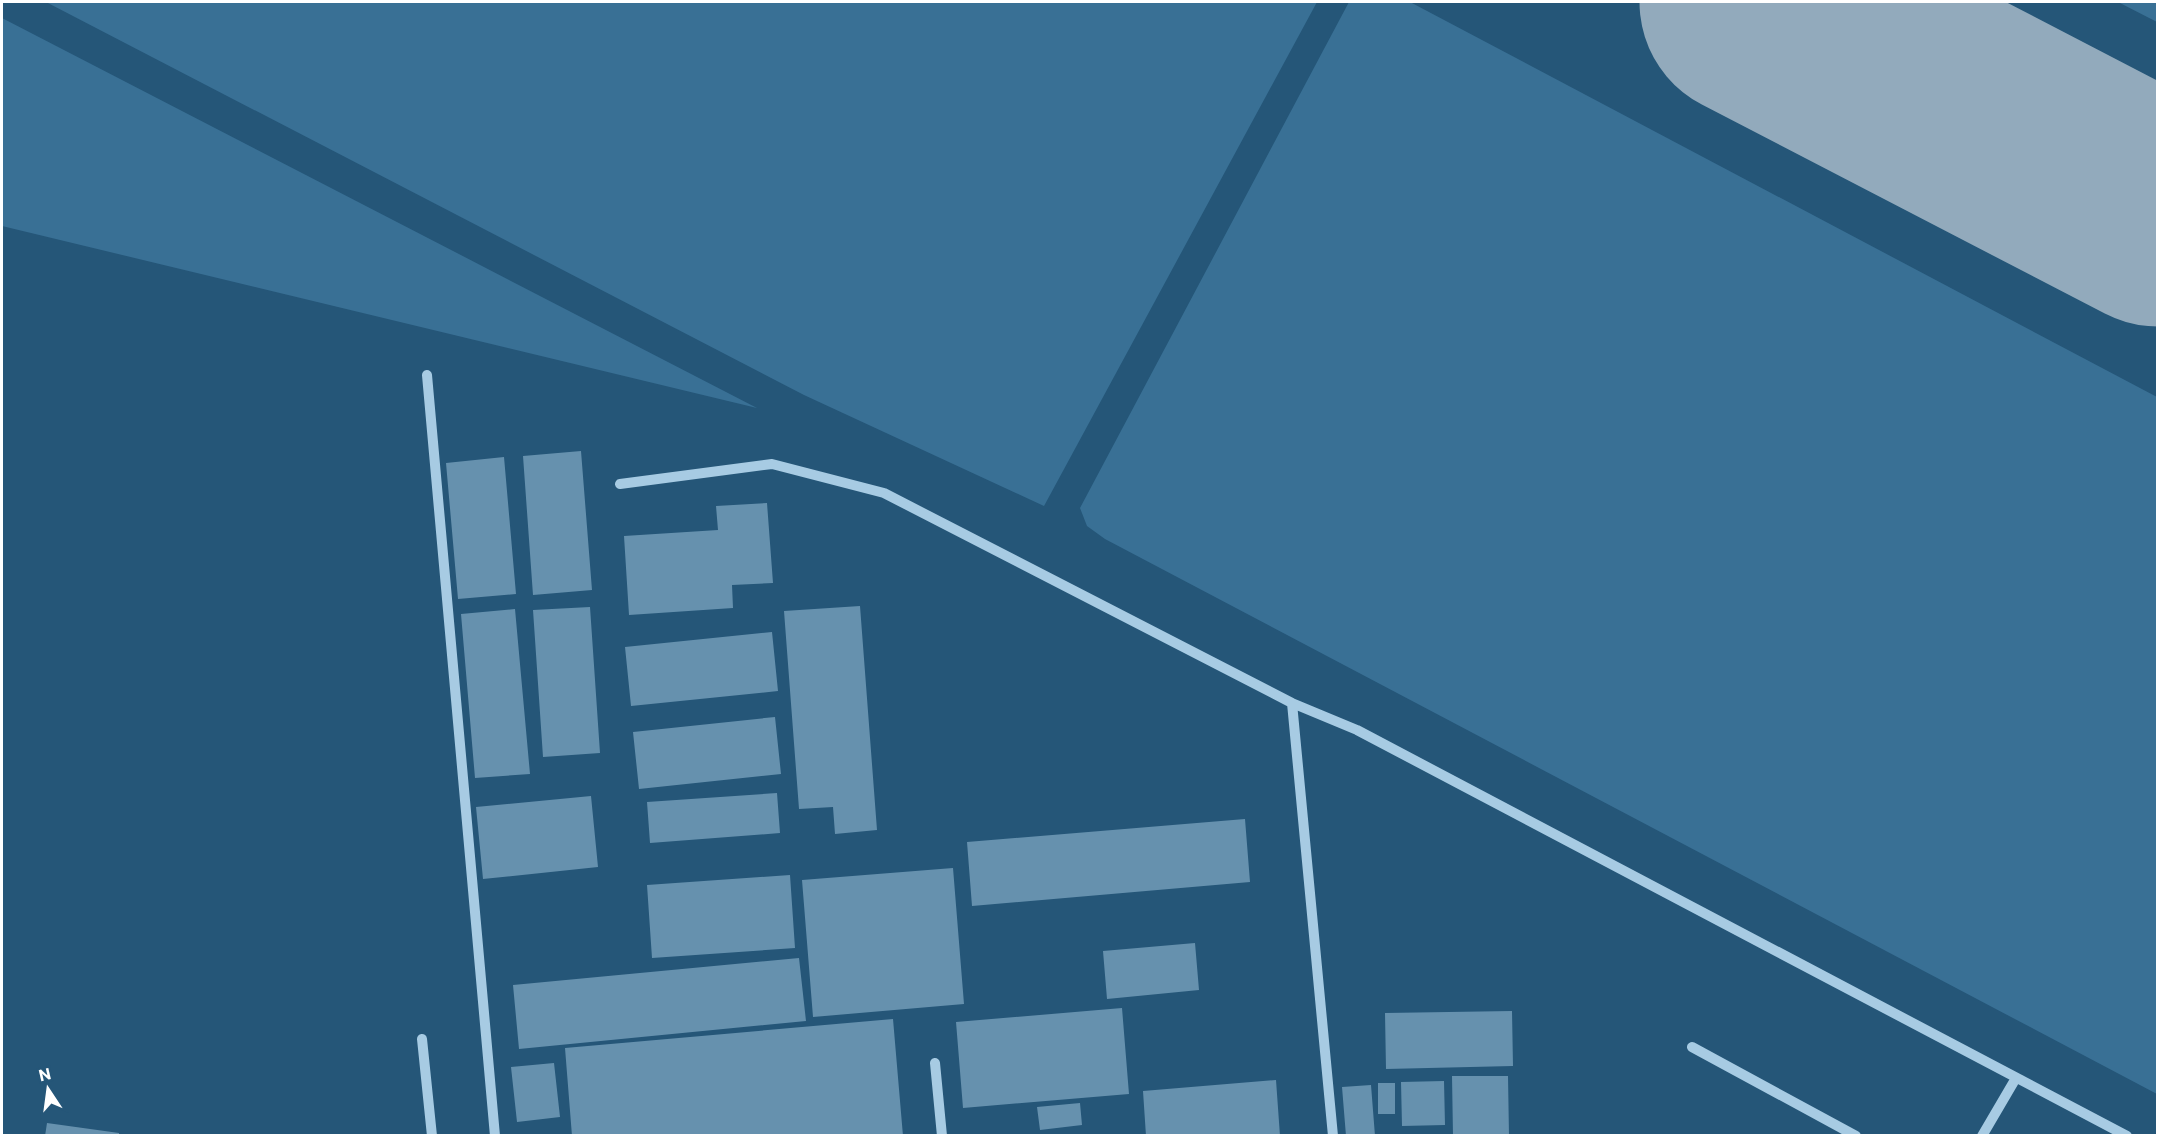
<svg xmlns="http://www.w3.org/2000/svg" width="2159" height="1137" viewBox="0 0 2159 1137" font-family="Commissioner,sans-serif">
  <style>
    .green { fill: #397095 }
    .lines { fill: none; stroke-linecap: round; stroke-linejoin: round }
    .runway { stroke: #92aabc; stroke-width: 231 }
    .building { fill: #6691ae }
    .minor { stroke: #a7cbe3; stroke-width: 10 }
  </style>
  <rect width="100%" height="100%" fill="#255678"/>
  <path class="green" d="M46 2H1317L1044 506 804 395Z
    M1349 2H1410L2157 397V1094L1105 539 1087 526 1080 508Z
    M2118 2H2157V22Z
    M2 18 757 408 2 226Z"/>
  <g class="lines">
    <path class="runway" d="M1755 2 2158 211"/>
  </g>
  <path class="building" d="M581 451 592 590 533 595 523 456Z
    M504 457 516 594 458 599 446 463Z
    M767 503 773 583 732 585 733 608 629 615 624 536 718 530 716 506Z
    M860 606 877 830 835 834 833 807 799 809 784 611Z
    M590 607 600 753 543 757 533 610Z
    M515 609 530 774 475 778 461 614Z
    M772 632 778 691 631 706 625 647Z
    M775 717 781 774 639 789 633 732Z
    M777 793 780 833 650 843 647 802Z
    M591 796 598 867 483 879 476 807Z
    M1245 819 1250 882 972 906 967 842Z
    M953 868 964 1004 813 1017 802 880Z
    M790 875 795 948 652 958 647 885Z
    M1195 943 1199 990 1107 999 1103 951Z
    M799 958 806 1021 519 1049 513 985Z
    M1122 1008 1129 1094 963 1108 956 1022Z
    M1512 1011 1513 1066 1386 1069 1385 1013Z
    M893 1019 903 1136H572L565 1048Z
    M554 1063 560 1117 517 1122 511 1067Z
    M1452 1076H1508L1509 1136H1453Z
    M1276 1080 1280 1136H1146L1143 1091Z
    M1444 1081 1445 1125 1402 1126 1401 1082Z
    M1378 1083H1395V1114H1378Z
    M1371 1085 1375 1136H1346L1342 1087Z
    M1080 1103 1082 1125 1040 1130 1037 1107Z
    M47 1123 119 1133V1136H45Z"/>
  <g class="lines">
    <path class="minor" d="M427 375 495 1136
      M620 484 772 464 884 493 1292 703 1357 730 2127 1136
      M1292 703 1333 1136
      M422 1039 432 1136
      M1692 1047 1856 1136
      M935 1063 942 1136
      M1982 1136 2016 1078"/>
  </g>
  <rect width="2159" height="1137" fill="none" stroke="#ffffff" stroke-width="6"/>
  <g transform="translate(48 1089) rotate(347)" stroke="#255678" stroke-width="4.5" paint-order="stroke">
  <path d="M0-4.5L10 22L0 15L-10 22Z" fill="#ffffff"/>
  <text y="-9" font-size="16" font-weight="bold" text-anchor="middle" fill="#ffffff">N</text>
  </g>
</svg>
